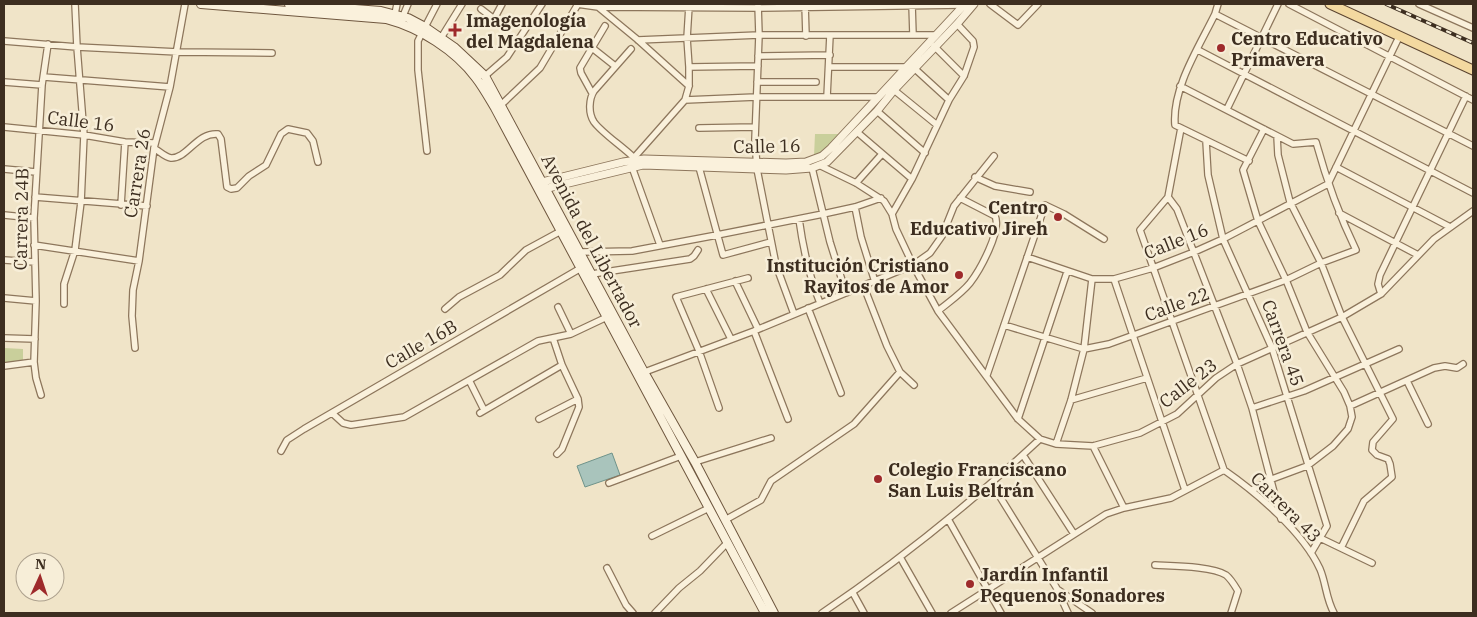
<svg xmlns="http://www.w3.org/2000/svg" width="1477" height="617" viewBox="0 0 1477 617" font-family="'IBM Plex Serif',serif">
  <style>
    .green { fill: #c9cf9b }
    .water { fill: #a9c4bc; stroke: #6f938a }
    .lines { fill: none; stroke-linecap: round; stroke-linejoin: round }
    .minor-casing { stroke: #8d765c; stroke-width: 8 }
    .tertiary-casing { stroke: #8d765c; stroke-width: 9 }
    .secondary-casing { stroke: #6f573f; stroke-width: 10 }
    .primary-casing { stroke: #5b4430; stroke-width: 11 }
    .minor { stroke: #faf1dc; stroke-width: 5.5 }
    .tertiary { stroke: #faf1dc; stroke-width: 7 }
    .secondary { stroke: #faf1dc; stroke-width: 8 }
    .primary { stroke: #f3d9a0; stroke-width: 9 }
    .rail-casing { stroke: #3d2e20; stroke-width: 4 }
    .rail { stroke: #f7eed8; stroke-width: 2; stroke-dasharray: 5.5; stroke-linecap: butt }
    .poi-dot { fill: #9e2a2b; stroke: #f7eed8; stroke-width: 2 }
    .labels { text-anchor: middle; dominant-baseline: central; stroke-width: 5; stroke-linejoin: round; paint-order: stroke }
    .poi-label { font-size: 18px; font-weight: bold; fill: #3d2e20; stroke: #f7eed8; text-anchor: start }
    .street-label { font-size: 18px; fill: #3d2e20; stroke: #f7eed8 }
  </style>
  <rect width="100%" height="100%" fill="#f0e4c8"/>
  <path class="green" d="M815 134H839C837 144 823 153 814 156Z
    M4 348 23 349V363L4 362Z"/>
  <path class="water" d="M612 453 620 475 585 487 577 466Z"/>
  <g class="lines">
    <defs>
      <path id="minor" d="M577 4 598 7 758 8 963 5
        M758 4 759 35 755 139 757 169 776 265 794 314
        M805 4 806 36
        M912 4 913 35
        M990 4 1018 25 1038 4
        M1218 4 1215 14C1199 47 1172 88 1175 125L1249 161
        M1289 4 1473 100
        M1419 4 1473 28
        M598 7 638 40 689 86
        M481 9 494 19 502 4
        M395 14 397 4
        M1215 14 1473 146
        M403 16 408 4
        M425 27 437 4
        M422 33 418 41V70L427 151
        M441 38 462 4
        M638 40 759 35H936
        M4 41 77 47 178 52 272 53
        M934 46 964 76
        M591 47 615 66
        M631 49 594 91C589 99 588 113 594 122 602 133 623 147 633 157
        M1198 50 1473 193
        M758 56 830 55
        M689 67 758 66
        M829 67H906
        M914 68 949 100
        M485 76 507 57 542 4
        M44 77 170 87
        M4 82 42 85
        M757 82H816
        M894 90 937 125
        M592 93 581 73 580 68 605 26
        M827 97 830 35
        M685 100 756 97H878
        M502 104 540 68 578 4
        M1227 109 1278 4
        M877 111 925 153
        M4 127 84 135 125 142 154 143
        M699 128 755 127
        M1181 128 1168 197 1140 230 1224 470C1257 493 1303 532 1320 569 1326 583 1326 599 1334 613
        M857 132 912 179
        M1277 136 1278 155 1290 202 1321 263 1342 317 1393 419 1373 442 1372 450 1377 455 1388 459 1390 464 1392 477 1364 501 1341 548
        M1206 141 1208 175 1223 239 1272 348 1327 526 1311 553
        M154 148C159 151 165 157 171 158 187 159 197 132 218 134L221 139 227 187 231 189 237 188 249 176 266 165 281 134 288 129 307 133 313 141 318 162
        M819 165 856 183 884 201 892 214 896 229 913 265 938 311 1018 419 1040 439 1056 444 1093 446 1140 433 1177 414 1216 378 1237 364 1342 317 1381 294 1434 239 1473 211
        M699 167 723 255 771 242
        M1336 167 1450 227
        M812 168 830 242 846 293
        M4 169 36 172
        M975 177 995 186 1030 192
        M856 183 882 154
        M35 197 147 206
        M1168 197 1177 209 1237 364 1252 408 1281 519
        M121 205 125 142
        M855 207 861 237 875 282
        M1339 213 1418 255
        M892 214 912 179 949 100 964 76 974 47 973 41 957 24
        M4 215 34 218
        M799 219C803 248 809 276 820 303
        M34 245 139 261
        M660 245 632 167 631 161 685 100 689 86V67L687 38 689 6
        M581 252 632 251 717 235 823 214 855 207 881 198
        M1027 257 1092 279H1114L1153 268 1194 252 1223 239 1328 184 1399 37
        M4 260 35 262
        M592 274 690 259 694 256 698 250
        M1114 279 1185 490
        M735 281 758 329
        M864 287 887 346 900 372 914 385
        M706 289 731 339
        M1381 294 1378 284 1380 275 1466 96
        M4 298 36 301
        M64 304V284L75 250 81 202 84 135 77 47 75 4
        M558 307 571 334
        M808 308 841 393
        M445 309 459 297 500 275 526 250 561 231
        M938 311C949 302 962 293 970 283 980 270 1002 230 995 216L960 198
        M1004 325 1084 349 1109 344 1286 280 1321 263 1356 250C1338 213 1327 182 1316 142L1293 144 1180 86
        M754 331 788 419
        M4 338 35 339
        M553 338 562 365 578 399 579 407 562 449 557 454
        M135 348 132 316 133 290 139 261 154 148 170 87 185 4
        M4 366 34 362
        M642 373 754 331 913 265 930 253 942 236 954 206 994 156
        M987 375 1045 205 1064 214 1104 239
        M469 380 484 410
        M1407 381 1428 424
        M41 395 36 378 34 362 36 301 34 218 42 85 48 44
        M1071 400 1147 378
        M1350 406 1434 368 1445 366 1457 368 1463 364
        M719 408 699 351 676 297 748 278
        M1252 408 1304 391 1399 349
        M332 413 343 423 351 425 404 417 538 341 571 334 607 317
        M480 413 562 365
        M539 419 578 399
        M1018 419 1067 272
        M1056 444 1071 400 1084 349 1092 279
        M1093 446 1124 508
        M281 451 287 440 304 429 581 268
        M1023 455 1074 534
        M695 462 771 438
        M609 483 681 456
        M992 484 1056 587 1068 613
        M1252 490 1272 479 1307 466 1333 446 1348 429 1352 417 1350 406 1344 392 1307 332 1286 280 1258 221 1243 170 1264 129
        M948 519 1001 613
        M725 520 761 500 771 481 854 424 900 372
        M652 536 709 508
        M1320 538 1372 563
        M900 557 932 613
        M1155 565C1172 566 1212 566 1226 575 1231 579 1235 586 1238 591L1231 613
        M607 568 626 605 633 613
        M1057 589 1092 613
        M853 593 864 613
        M655 613 679 588 700 571 727 543
        M822 613C899 561 972 502 1040 439
        M951 613 1106 514 1124 508 1171 498 1224 470"/>
      <path id="tertiary" d="M538 183 623 162 644 159 786 163 806 162 822 156 831 148 965 4
        M540 190 643 165 786 170 812 168 827 162 877 111 894 90 957 24 974 4"/>
      <path id="secondary" d="M201 4 386 19C420 28 455 50 476 78 483 87 489 98 495 108L765 613
        M289 4 381 11 408 18 425 27 454 47 485 76 644 372 695 462 774 613"/>
      <path id="primary" d="M1330 4 1473 70"/>
    </defs>
    <use href="#minor" class="minor-casing"/>
    <use href="#tertiary" class="tertiary-casing"/>
    <use href="#secondary" class="secondary-casing"/>
    <use href="#primary" class="primary-casing"/>
    <use href="#minor" class="minor"/>
    <use href="#tertiary" class="tertiary"/>
    <use href="#secondary" class="secondary"/>
    <use href="#primary" class="primary"/>
    <defs>
      <path id="rail" d="M1386 4 1473 43"/>
    </defs>
    <use href="#rail" class="rail-casing"/>
    <use href="#rail" class="rail"/>
  </g>
  <g class="poi-dot">
    <path d="M452.5 22.5h5v5h5v5h-5v5h-5v-5h-5v-5h5z"/>
    <circle cx="1221" cy="48" r="5"/>
    <circle cx="1058" cy="217" r="5"/>
    <circle cx="959" cy="275" r="5"/>
    <circle cx="878" cy="479" r="5"/>
    <circle cx="970" cy="584" r="5"/>
  </g>
  <g class="labels">
    <g class="poi-label">
      <text x="466" y="20">Imagenología<tspan x="466" dy="21">del Magdalena</tspan></text>
      <text x="1231" y="38">Centro Educativo<tspan x="1231" dy="21">Primavera</tspan></text>
      <text x="1048" y="207" text-anchor="end">Centro<tspan x="1048" dy="21">Educativo Jireh</tspan></text>
      <text x="949" y="265" text-anchor="end">Institución Cristiano<tspan x="949" dy="21">Rayitos de Amor</tspan></text>
      <text x="888" y="469">Colegio Franciscano<tspan x="888" dy="21">San Luis Beltrán</tspan></text>
      <text x="980" y="574">Jardín Infantil<tspan x="980" dy="21">Pequenos Sonadores</tspan></text>
    </g>
    <g class="street-label">
      <text transform="translate(81 121) rotate(7)">Calle 16</text>
      <text transform="translate(767 146) rotate(-1)">Calle 16</text>
      <text transform="translate(137 173) rotate(-81)">Carrera 26</text>
      <text transform="translate(21 219) rotate(-89)">Carrera 24B</text>
      <text transform="translate(592 241) rotate(62)">Avenida del Libertador</text>
      <text transform="translate(1176 241) rotate(-22)">Calle 16</text>
      <text transform="translate(1177 304) rotate(-20)">Calle 22</text>
      <text transform="translate(1283 343) rotate(70)">Carrera 45</text>
      <text transform="translate(421 344) rotate(-30)">Calle 16B</text>
      <text transform="translate(1188 383) rotate(-38)">Calle 23</text>
      <text transform="translate(1286 507) rotate(45)">Carrera 43</text>
    </g>
  </g>
  <rect width="1477" height="617" fill="none" stroke="#3d2e20" stroke-width="10"/>
  <g transform="translate(40 577) rotate(3)"><circle r="24" fill="#f7eed8" stroke="#ada18e"/>
  <path d="M0-4L9 19L0 12L-9 19Z" fill="#9e2a2b"/>
  <text y="-8" font-size="14" font-weight="bold" text-anchor="middle" fill="#3d2e20">N</text>
  </g>
</svg>
